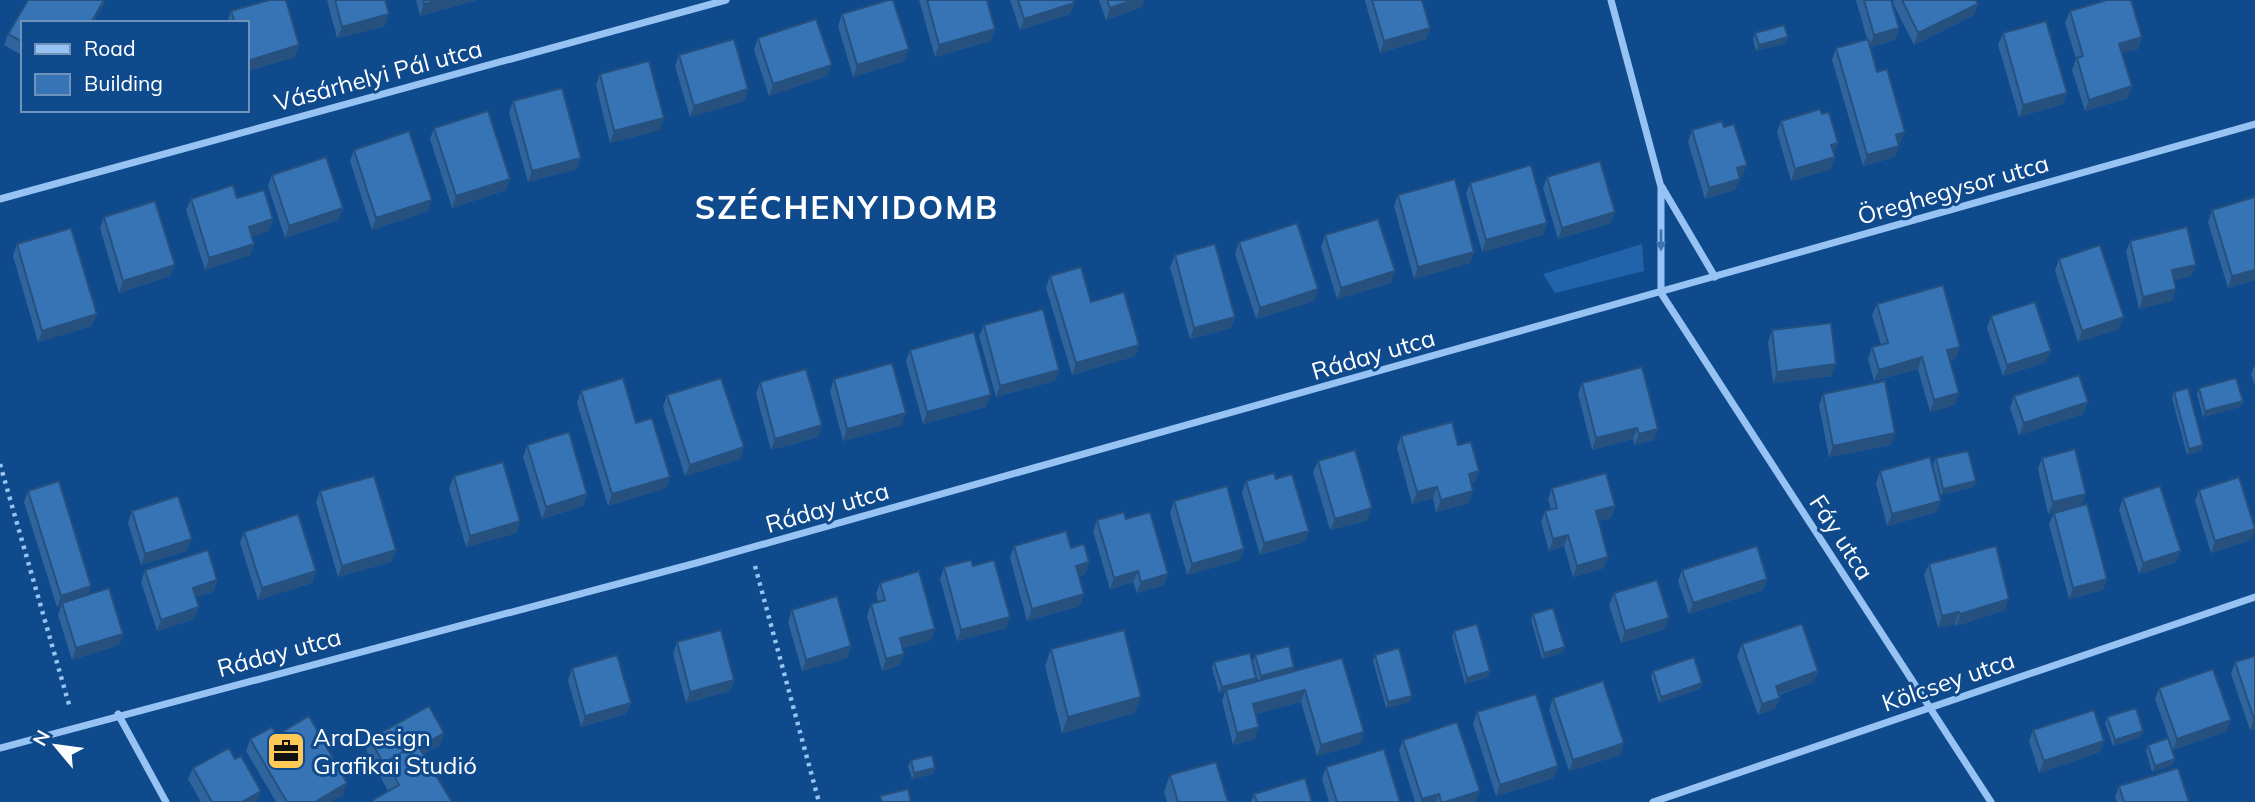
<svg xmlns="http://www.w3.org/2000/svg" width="2255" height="802" viewBox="0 0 2255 802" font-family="Mulish,sans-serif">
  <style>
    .green { fill: #2164ac }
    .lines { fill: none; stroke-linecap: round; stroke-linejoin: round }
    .path { stroke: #96c3f3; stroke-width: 4.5; stroke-dasharray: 3.5 5; stroke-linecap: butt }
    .street { stroke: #96c3f3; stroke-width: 7 }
    .wall { fill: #2f649d }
    .shaded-wall { fill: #26517f }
    .building { fill: #3774b6; stroke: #26517f; stroke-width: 2 }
    .oneway { fill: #3e74b0 }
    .labels { text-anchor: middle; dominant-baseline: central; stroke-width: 6; stroke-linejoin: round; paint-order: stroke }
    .street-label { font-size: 24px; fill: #fff; stroke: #0f4a8c }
    .poi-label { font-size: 24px; fill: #fff; stroke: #0f4a8c; text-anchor: start }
    .district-label { font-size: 32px; font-weight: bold; letter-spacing: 2px; fill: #fff; stroke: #0f4a8c }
  </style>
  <rect width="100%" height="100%" fill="#0f4a8c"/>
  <path class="green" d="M1642 244 1644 271 1555 293 1543 274Z"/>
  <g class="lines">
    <path class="path" d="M0 464 70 708
      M755 566 819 802"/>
    <path class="street" d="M1611 0 1661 187V293
      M1662 187 1715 277
      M0 199 726 0
      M1661 293 1991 802
      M118 714 166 802
      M0 748 700 562 2255 124
      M1653 802 2255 597"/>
  </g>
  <path class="wall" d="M28 0H105L102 8 93 23H23V56L4 45 8 34Z
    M327 0H385V26L337 38Z
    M416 0H477L420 16Z
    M919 0H987L991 41 935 57Z
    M1010 0H1073L1074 3 1070 14 1020 30Z
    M1099 0H1144L1142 7 1106 20Z
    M1365 0H1422L1430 28 1426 39 1380 53 1365 1Z
    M1856 0H1891L1899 28 1895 40 1870 47 1900 144H1899L1895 157 1863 166 1832 60 1836 48 1867 39Z
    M1894 0H1976L1978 4 1974 15 1914 45 1893 3Z
    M231 11 299 45 295 57 247 71V23H227Z
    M2070 11 2142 37 2138 49 2122 53 2128 98 2085 111 2072 70 2076 59 2065 23Z
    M842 14 904 61 853 77 838 26Z
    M1755 33 1786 43 1756 51 1753 39Z
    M2003 33 2063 104 2019 117 1998 45Z
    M758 38 827 76 769 96 754 50Z
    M679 55 748 89 744 101 690 117 675 66Z
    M600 74 660 130 610 143 596 85Z
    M513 101 577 169 528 182 509 113Z
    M1822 114 1838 143 1834 154 1831 169 1791 181 1777 132 1781 121Z
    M434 128 510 179 506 190 452 208 430 139Z
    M1692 130 1742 177 1739 178 1735 190 1705 199 1688 142Z
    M354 150 428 211 372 230 350 161Z
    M272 175 343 208 338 220 285 238 268 186Z
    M1547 177 1615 212 1611 223 1558 239 1543 188Z
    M1470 183 1547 223 1543 235 1482 252 1466 194Z
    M1398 195 1474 252 1470 263 1414 279 1394 206Z
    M2255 197V280L2228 288 2208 222 2212 210Z
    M237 198 273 219 269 231 252 236 254 244 250 255 205 270 186 210 191 199Z
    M104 217 175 265 170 276 119 293 100 228Z
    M1325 235 1391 283 1337 299 1321 247Z
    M2130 241 2191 276 2174 280 2172 301 2139 309 2126 252Z
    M1239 242 1318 289 1314 301 1256 319 1235 254Z
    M17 244 92 326 38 342 13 256Z
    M1175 255 1235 317 1231 328 1190 339 1170 267Z
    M2059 259 2119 329 2078 342 2055 271Z
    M1050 276 1135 356 1072 375 1046 288Z
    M1877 304 1956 358 1950 360 1959 393 1955 405 1930 412 1918 369 1874 381 1868 359 1872 347 1881 345 1872 315Z
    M1991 316 2046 362 2003 376 1987 328Z
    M984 325 1059 370 1055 381 996 397 979 336Z
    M1772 330 1832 376 1773 383 1768 342Z
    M910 350 986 407 923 424 906 361Z
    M2255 365V386L2251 374Z
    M834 379 902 425 843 441 830 391Z
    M760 382 822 425 818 437 771 450 756 394Z
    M1582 383 1658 429 1654 440 1634 445 1633 439 1592 450 1578 394Z
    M2199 388 2243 401 2240 407 2203 417 2197 394Z
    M581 391 670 477 666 488 608 506 577 403Z
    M2174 392 2203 445 2201 451 2187 455 2172 398Z
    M1823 394 1895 433 1891 445 1829 457 1819 405Z
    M667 395 740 459 685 476 663 407Z
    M2014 396 2083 414 2019 435 2010 408Z
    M1401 436 1458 445 1479 471 1475 482 1471 483 1473 491 1469 503 1436 512 1433 498 1412 504 1397 448Z
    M527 445 587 494 583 506 542 519 523 457Z
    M1936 458 1976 481 1973 487 1941 495 1933 464Z
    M2042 458 2086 494 2081 505 2048 514 2038 469Z
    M1318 461 1368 520 1330 530 1313 472Z
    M1880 471 1937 512 1887 526 1876 483Z
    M454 476 520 521 516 533 466 547 449 488Z
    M1276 479 1309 531 1304 542 1260 555 1242 493 1246 481Z
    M1552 488 1615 506 1611 518 1598 521 1604 568 1573 577 1564 546 1549 551 1541 522 1545 511 1551 509 1548 499Z
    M2199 490 2251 540 2211 553 2195 501Z
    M28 491 88 595 123 634 119 645 72 660 58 615 61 606 57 607 24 502Z
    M320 491 396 550 391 562 338 577 316 502Z
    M2123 498 2176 562 2139 574 2119 510Z
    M1174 501 1240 560 1187 575 1170 513Z
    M132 511 187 551 141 565 128 523Z
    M2054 513 2107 579 2103 590 2069 599 2049 524Z
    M1097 520 1168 574 1164 585 1137 593 1133 582 1110 589 1093 531Z
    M244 532 316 571 312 583 258 600 240 543Z
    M1014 546 1071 548 1089 562 1085 574 1079 576 1084 594 1080 606 1027 621 1010 558Z
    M1929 564 2005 610 1956 626 1955 624 1938 628 1924 575Z
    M973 566 1010 617 1006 628 957 641 940 579 944 567Z
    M145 570 217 580 213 592 195 597 194 619 157 631 141 582Z
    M1682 570 1767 579 1763 590 1689 614 1678 581Z
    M880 583 935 629 931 640 903 648 900 665 882 671 867 616 871 604 878 602 876 594Z
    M1614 593 1665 629 1621 643 1609 605Z
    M792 610 851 646 847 658 802 671 788 622Z
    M1533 614 1565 647 1562 653 1542 659 1531 620Z
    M1454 631 1488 677 1465 684 1452 637Z
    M677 642 734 680 730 691 686 703 673 654Z
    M1742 644 1818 671 1814 682 1779 695 1775 709 1758 715 1737 656Z
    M1051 649 1135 713 1062 733 1045 666Z
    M1255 655 1294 667 1293 671 1364 732 1360 744 1317 756 1301 702 1255 714V739L1233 745 1222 701 1225 692 1219 693 1212 668 1214 662 1256 678 1255 682 1258 681 1253 661Z
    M1375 655 1412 696 1410 702 1386 708 1373 661Z
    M2255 656V729L2250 730 2231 674 2235 662Z
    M572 668 631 703 626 714 581 727 568 680Z
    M1653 671 1700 689 1659 703 1651 677Z
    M2159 688 2227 731 2173 750 2155 699Z
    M1553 698 1620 755 1569 771 1549 710Z
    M1477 712 1554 778 1496 796 1473 724Z
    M2107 717 2141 737 2113 746 2105 723Z
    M2033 730 2104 741 2100 752 2039 773 2029 741Z
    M444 733 440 745 423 754 452 802H372L373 800 388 791 366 750 370 739Z
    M277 735 343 795 331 802H276L246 751 250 739Z
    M1403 740 1480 791 1475 802H1415L1399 751Z
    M2148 745 2173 765 2152 772 2146 751Z
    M911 760 935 768 933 774 912 779 908 766Z
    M1326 767 1400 802H1329L1322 779Z
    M193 768 257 802H201L188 779Z
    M1170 775 1228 802H1167L1164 792Z
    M2119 786 2189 802H2117L2115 797Z
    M1254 794 1312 802H1251Z"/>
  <path class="shaded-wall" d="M104 0 102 8 93 23H91Z
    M439 0H477L420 16 424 4Z
    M1133 0H1144L1142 7 1106 20 1110 8Z
    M1074 3 1070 14 1020 30 1024 19Z
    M1978 4 1974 15 1914 45 1918 33Z
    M389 14 385 26 337 38 342 27Z
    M1430 28 1426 39 1380 53 1384 41Z
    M1899 28 1895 40 1869 47 1874 35Z
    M995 29 991 41 935 57 939 45Z
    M1788 37 1786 43 1756 51 1759 45Z
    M2142 37 2138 49 2115 55 2119 44Z
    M299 45 295 57 247 71V61Z
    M909 49 904 61 853 77 857 65Z
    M832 65 827 76 769 96 773 84Z
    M2132 86 2128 98 2085 111 2089 100Z
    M748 89 744 101 690 117 694 106Z
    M2067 93 2063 104 2019 117 2023 105Z
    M664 118 660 130 610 143 614 131Z
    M1905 132 1900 144 1891 146 1896 135Z
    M1838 143 1834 154 1831 145Z
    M1899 146 1895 157 1863 166 1867 155Z
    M1835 157 1831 169 1791 181 1795 169Z
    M581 158 577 169 528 182 532 171Z
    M1747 165 1742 177 1732 180 1737 168Z
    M510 179 506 190 452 208 456 196Z
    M1740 179 1735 190 1705 199 1709 188Z
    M432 200 428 211 372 230 376 218Z
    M343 208 338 220 285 238 289 226Z
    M1615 212 1611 223 1558 239 1562 228Z
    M273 219 269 231 245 239 249 227Z
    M1547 223 1543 235 1482 252 1486 240Z
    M254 244 250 255 205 270 209 258Z
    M1474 252 1470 263 1414 279 1418 267Z
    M175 265 170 276 119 293 123 281Z
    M2196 265 2191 276 2168 282 2172 270Z
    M2255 270V280L2228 288 2232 276Z
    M1395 271 1391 283 1337 299 1341 288Z
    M1318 289 1314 301 1256 319 1260 308Z
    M2176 289 2172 301 2139 309 2143 297Z
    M97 314 92 326 38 342 42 331Z
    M1235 317 1231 328 1190 339 1194 328Z
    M2124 317 2119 329 2078 342 2082 331Z
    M1139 345 1135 356 1072 375 1076 363Z
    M1960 347 1956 358 1943 362 1947 350Z
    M2051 351 2046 362 2003 376 2007 365Z
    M1922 357 1918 369 1874 381 1879 370Z
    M1836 364 1832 376 1773 383 1777 372Z
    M1059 370 1055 381 996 397 1000 386Z
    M1959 393 1955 405 1930 412 1934 400Z
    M991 395 986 407 923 424 927 412Z
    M2243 401 2240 407 2203 417 2205 411Z
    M2088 402 2083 414 2019 435 2024 423Z
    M906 413 902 425 843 441 847 429Z
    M822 425 818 437 771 450 775 439Z
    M1637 428 1633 439 1592 450 1596 438Z
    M1658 429 1654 440 1634 445 1639 434Z
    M1895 433 1891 445 1829 457 1833 446Z
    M2203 445 2201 451 2187 455 2189 449Z
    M744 447 740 459 685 476 690 465Z
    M1479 471 1475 482 1464 485 1469 474Z
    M670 477 666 488 608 506 612 494Z
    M1976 481 1973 487 1941 495 1943 489Z
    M1437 487 1433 498 1412 504 1417 492Z
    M1473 491 1469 503 1436 512 1441 500Z
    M587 494 583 506 542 519 546 507Z
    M2086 494 2081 505 2048 514 2053 502Z
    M1941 501 1937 512 1887 526 1892 514Z
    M1615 506 1611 518 1592 523 1596 511Z
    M1372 508 1368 520 1330 530 1335 519Z
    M520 521 516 533 466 547 470 536Z
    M2255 529 2251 540 2211 553 2215 541Z
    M1309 531 1304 542 1260 555 1264 543Z
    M1568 535 1564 546 1549 551 1553 539Z
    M192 539 187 551 141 565 145 554Z
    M1244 549 1240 560 1187 575 1192 564Z
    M396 550 391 562 338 577 342 566Z
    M2181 551 2176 562 2139 574 2143 563Z
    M1608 557 1604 568 1573 577 1577 566Z
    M1089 562 1085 574 1072 578 1076 566Z
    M316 571 312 583 258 600 262 588Z
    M1138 571 1133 582 1110 589 1114 578Z
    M1168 574 1164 585 1137 593 1141 582Z
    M1767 579 1763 590 1689 614 1693 603Z
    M2107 579 2103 590 2069 599 2073 588Z
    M217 580 213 592 188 599 193 588Z
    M91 586 87 598 62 603 61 606 57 607 61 596Z
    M1084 594 1080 606 1027 621 1032 609Z
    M2009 599 2005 610 1956 626 1960 614Z
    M199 607 194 619 157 631 161 620Z
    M1959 612 1955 624 1938 628 1942 616Z
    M1010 617 1006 628 957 641 961 630Z
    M1669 618 1665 629 1621 643 1625 631Z
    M935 629 931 640 896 650 900 638Z
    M123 634 119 645 72 660 76 648Z
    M851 646 847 658 802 671 806 660Z
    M1565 647 1562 653 1542 659 1544 653Z
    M904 654 900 665 882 671 886 659Z
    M1294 667 1292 673 1259 682 1261 676Z
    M1490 671 1488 677 1465 684 1467 678Z
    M1818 671 1814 682 1771 697 1776 686Z
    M1256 678 1254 684 1226 690 1225 692 1219 693 1222 687Z
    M734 680 730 691 686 703 690 692Z
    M1702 683 1700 689 1659 703 1661 697Z
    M1305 690 1301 702 1249 716 1253 704Z
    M1412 696 1410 702 1386 708 1388 702Z
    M1141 697 1135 713 1062 733 1068 717Z
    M1780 698 1775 709 1758 715 1762 704Z
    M631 703 626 714 581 727 585 716Z
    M2255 718V729L2250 730 2254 719Z
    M2231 720 2227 731 2173 750 2177 739Z
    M1259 727 1255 739 1233 745 1237 733Z
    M2143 731 2141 737 2113 746 2115 740Z
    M1364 732 1360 744 1317 756 1321 745Z
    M444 733 440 745 392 771 388 764Z
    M2104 741 2100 752 2039 773 2044 761Z
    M1624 743 1620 755 1569 771 1573 760Z
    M2175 759 2173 765 2152 772 2155 766Z
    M1558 766 1554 778 1496 796 1500 785Z
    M935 768 933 774 912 779 914 773Z
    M347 783 343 795 331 802H315Z
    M261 791 257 802H242Z
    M1480 791 1475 802H1445Z
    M1439 794 1436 802H1421L1422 799Z"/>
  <path class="building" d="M28 0H104L91 23H23V42L8 34Z
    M269 0H286L299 45 247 61V23H235L231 11Z
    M335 0H385L389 14 342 27Z
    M423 0H439L424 4Z
    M889 0H893L909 49 857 65 842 14Z
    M927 0H987L995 29 939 45Z
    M1018 0H1073L1074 3 1024 19Z
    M1107 0H1133L1110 8Z
    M1372 0H1422L1430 28 1384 41Z
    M1864 0H1891L1899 28 1874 35Z
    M1902 0H1976L1978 4 1918 33Z
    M2107 0H2131L2142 37 2119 44 2132 86 2089 100 2077 58 2083 56 2070 11Z
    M816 19 832 65 773 84 758 38Z
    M2046 21 2067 93 2023 105 2003 33Z
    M1784 25 1788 37 1759 45 1755 33Z
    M734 39 748 89 694 106 679 55Z
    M1868 39 1877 72 1887 69 1905 132 1896 135 1899 146 1867 155 1836 48Z
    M649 61 664 118 614 131 600 74Z
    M562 88 581 158 532 171 513 101Z
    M1820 109 1822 114 1829 112 1838 143 1831 145 1835 157 1795 169 1781 121Z
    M488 111 510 179 456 196 434 128Z
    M1722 121 1724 127 1734 124 1747 165 1737 168 1740 179 1709 188 1692 130Z
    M409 131 432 200 376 218 354 150Z
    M326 157 343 208 289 226 272 175Z
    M1600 161 1615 212 1562 228 1547 177Z
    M1531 165 1547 223 1486 240 1470 183Z
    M1455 179 1474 252 1418 267 1398 195Z
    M233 185 237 198 264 190 273 219 249 227 254 244 209 258 191 199Z
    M2255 197V270L2232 276 2212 210Z
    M155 201 175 265 123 281 104 217Z
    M1378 219 1395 271 1341 288 1325 235Z
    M1297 223 1318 289 1260 308 1239 242Z
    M2187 227 2196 265 2172 270 2176 289 2143 297 2130 241Z
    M71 228 97 314 42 331 17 244Z
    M1215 244 1235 317 1194 328 1175 255Z
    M2100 245 2124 317 2082 331 2059 259Z
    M1081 267 1091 302 1124 292 1139 345 1076 363 1050 276Z
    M1943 285 1960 347 1947 350 1959 393 1934 400 1922 357 1879 370 1872 347 1888 343 1877 304Z
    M2035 302 2051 351 2007 365 1991 316Z
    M1043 309 1059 370 1000 386 984 325Z
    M1831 323 1836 364 1777 372 1772 330Z
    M974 332 991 395 927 412 910 350Z
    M892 363 906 413 847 429 834 379Z
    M1642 367 1658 429 1639 434 1637 428 1596 438 1582 383Z
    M806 369 822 425 775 439 760 382Z
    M2079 375 2088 402 2024 423 2014 396Z
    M623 378 636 423 652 418 670 477 612 494 581 391Z
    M721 378 744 447 690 465 667 395Z
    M2236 378 2243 401 2205 411 2199 388Z
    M1885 381 1895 433 1833 446 1823 394Z
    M2188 388 2203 445 2189 449 2174 392Z
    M1452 422 1458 445 1471 442 1479 471 1469 474 1473 491 1441 500 1437 487 1417 492 1401 436Z
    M569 432 587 494 546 507 527 445Z
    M2075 449 2086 494 2053 502 2042 458Z
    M1355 450 1372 508 1335 519 1318 461Z
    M1968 451 1976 481 1943 489 1936 458Z
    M1930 457 1941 501 1892 514 1880 471Z
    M503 462 520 521 470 536 454 476Z
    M1274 473 1276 479 1292 474 1309 531 1264 543 1246 481Z
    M1606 473 1615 506 1596 511 1608 557 1577 566 1568 535 1553 539 1545 511 1557 508 1552 488Z
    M374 476 396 550 342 566 320 491Z
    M2239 477 2255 529 2215 541 2199 490Z
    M59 481 91 586 61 596 28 491Z
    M1227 486 1244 549 1192 564 1174 501Z
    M2160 486 2181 551 2143 563 2123 498Z
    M178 496 192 539 145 554 132 511Z
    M2087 504 2107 579 2073 588 2054 513Z
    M1124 512 1126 519 1150 512 1168 574 1141 582 1138 571 1114 578 1097 520Z
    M298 514 316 571 262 588 244 532Z
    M1066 531 1071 548 1084 544 1089 562 1076 566 1084 594 1032 609 1014 546Z
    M1757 546 1767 579 1693 603 1682 570Z
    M1996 546 2009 599 1960 614 1959 612 1942 616 1929 564Z
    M208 550 217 580 193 588 199 607 161 620 145 570Z
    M971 560 973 566 994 560 1010 617 961 630 944 567Z
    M919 571 935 629 900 638 904 654 886 659 871 604 885 600 880 583Z
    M1657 580 1669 618 1625 631 1614 593Z
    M109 588 123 634 76 648 62 603Z
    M837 596 851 646 806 660 792 610Z
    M1553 608 1565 647 1544 653 1533 614Z
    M1477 624 1490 671 1467 678 1454 631Z
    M1802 624 1818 671 1776 686 1780 698 1762 704 1742 644Z
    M721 630 734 680 690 692 677 642Z
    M1124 630 1141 697 1068 717 1051 649Z
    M1289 646 1294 667 1261 676 1255 655Z
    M1399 648 1412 696 1388 702 1375 655Z
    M1250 653 1256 678 1222 687 1214 662Z
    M617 655 631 703 585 716 572 668Z
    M2255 656V718L2254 719 2235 662Z
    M1694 657 1702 683 1661 697 1653 671Z
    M1342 658 1364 732 1321 745 1305 690 1253 704 1259 727 1237 733 1226 690Z
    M2213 669 2231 720 2177 739 2159 688Z
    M1603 681 1624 743 1573 760 1553 698Z
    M1536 694 1558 766 1500 785 1477 712Z
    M429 706 444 733 419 747 417 744 387 761 385 766 370 739Z
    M2136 708 2143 731 2115 740 2107 717Z
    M2094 710 2104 741 2044 761 2033 730Z
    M309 716 347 783 315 802H287L250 739 272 727 277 735Z
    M1457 722 1480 791 1445 802H1441L1439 794 1422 799 1403 740Z
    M2168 738 2175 759 2155 766 2148 745Z
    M417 744 452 802H374L373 800 399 785 387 761Z
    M229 748 235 759 241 756 261 791 242 802H212L193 768Z
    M1384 749 1400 802H1337L1326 767Z
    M932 755 935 768 914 773 911 760Z
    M1216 762 1228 802H1178L1170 775Z
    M2178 768 2189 802H2124L2119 786Z
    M1305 778 1312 802H1257L1254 794Z
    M908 789 911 802H882L880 796Z"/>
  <defs><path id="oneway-solid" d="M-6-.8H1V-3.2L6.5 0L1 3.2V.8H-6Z" transform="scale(1.75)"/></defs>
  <use class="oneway" href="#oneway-solid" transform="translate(1661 240) rotate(90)"/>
  <defs>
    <symbol id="office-square" viewBox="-11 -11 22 22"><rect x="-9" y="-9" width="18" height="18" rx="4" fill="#ffc957" stroke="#0f4a8c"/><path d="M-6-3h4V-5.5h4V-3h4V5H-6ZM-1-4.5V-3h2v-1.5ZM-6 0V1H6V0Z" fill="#111"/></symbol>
  </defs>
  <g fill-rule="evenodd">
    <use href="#office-square" x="264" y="729" width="44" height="44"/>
  </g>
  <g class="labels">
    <g class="street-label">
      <text transform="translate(378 75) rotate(-15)">Vásárhelyi Pál utca</text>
      <text transform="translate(1953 189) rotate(-16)">Öreghegysor utca</text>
      <text transform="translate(1373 354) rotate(-16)">Ráday utca</text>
      <text transform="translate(827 507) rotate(-16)">Ráday utca</text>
      <text transform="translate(1842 537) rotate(57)">Fáy utca</text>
      <text transform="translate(279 652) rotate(-15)">Ráday utca</text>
      <text transform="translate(1948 681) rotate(-19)">Kölcsey utca</text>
    </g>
    <g class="poi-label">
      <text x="313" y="737">AraDesign<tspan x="313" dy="28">Grafikai Studió</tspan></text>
    </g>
    <g class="district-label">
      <text x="847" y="207">SZÉCHENYIDOMB</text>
    </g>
  </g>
  <rect x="21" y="21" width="228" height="91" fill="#0f4a8c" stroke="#6f92ba" stroke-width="2"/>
  <rect x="35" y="44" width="35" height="10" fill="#96c3f3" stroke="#6f92ba" stroke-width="2"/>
  <text x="84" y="56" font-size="21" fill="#ffffff">Road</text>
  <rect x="35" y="74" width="35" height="21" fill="#3774b6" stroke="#6f92ba" stroke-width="2"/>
  <text x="84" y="91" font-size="21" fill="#ffffff">Building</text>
  <g transform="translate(56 746) rotate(299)" stroke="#0f4a8c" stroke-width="5" paint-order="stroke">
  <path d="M0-5L12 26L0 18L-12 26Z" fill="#ffffff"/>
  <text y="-10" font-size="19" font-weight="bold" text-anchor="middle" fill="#ffffff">N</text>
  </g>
</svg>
